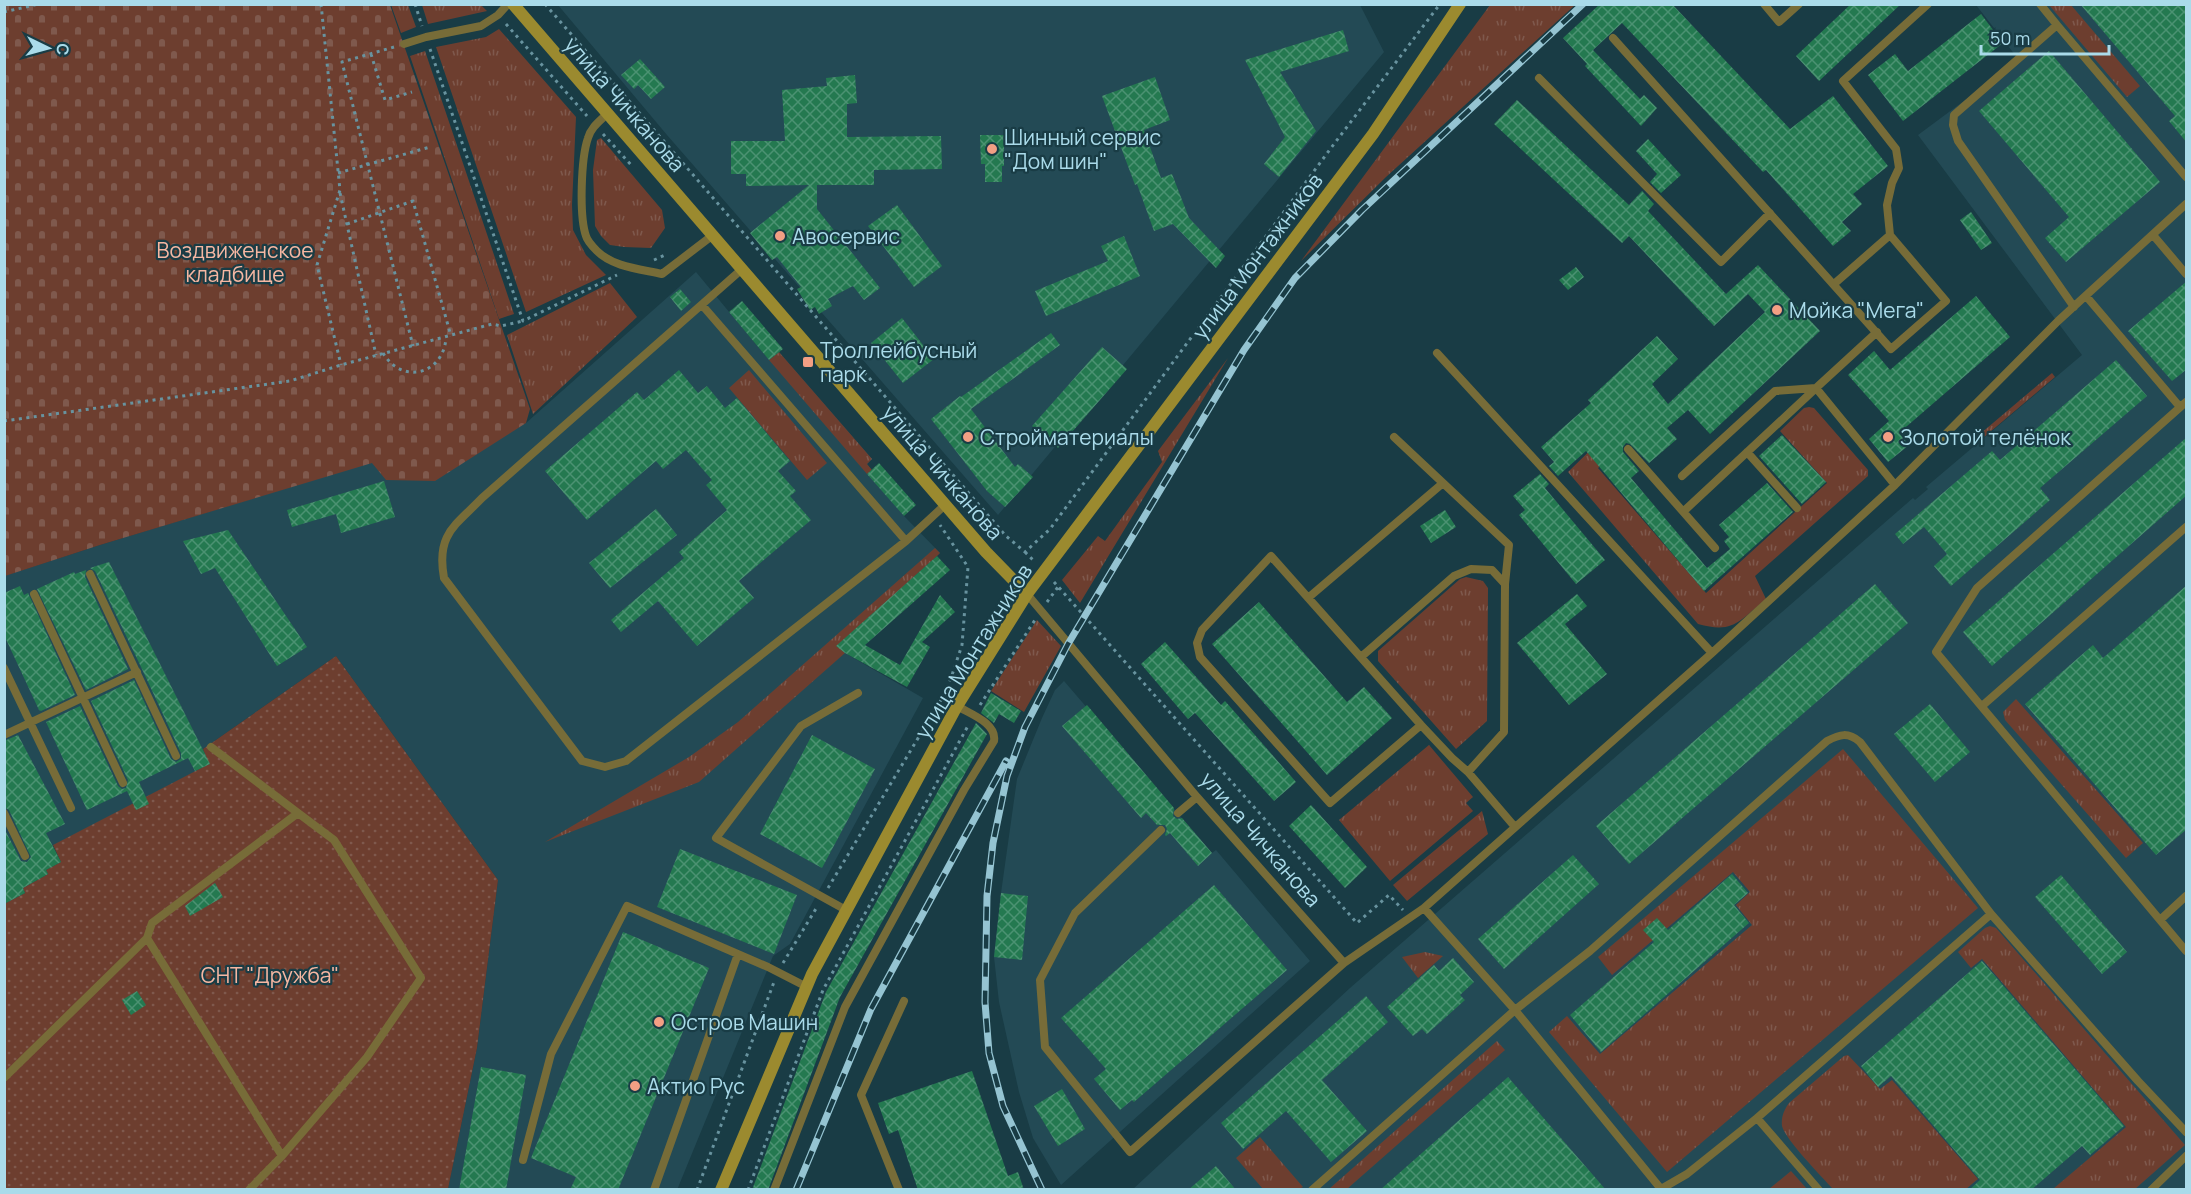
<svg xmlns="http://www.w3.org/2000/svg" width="2191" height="1194" viewBox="0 0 2191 1194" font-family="Manrope,sans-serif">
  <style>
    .built { fill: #234a55 }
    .grass { fill: url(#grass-tufts) }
    .cemetery { fill: url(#cemetery-stones) }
    .garden { fill: url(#garden-dots) }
    .building { fill: url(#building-cross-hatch) }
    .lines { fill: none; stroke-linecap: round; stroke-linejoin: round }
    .path { stroke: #68939f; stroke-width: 3; stroke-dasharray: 3 4.5; stroke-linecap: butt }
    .service { stroke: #776c38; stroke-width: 8 }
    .secondary { stroke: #9b8a2f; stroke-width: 12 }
    .rail-casing { stroke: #95c4d2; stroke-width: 7 }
    .rail { stroke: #193c45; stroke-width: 4.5; stroke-dasharray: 14; stroke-linecap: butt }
    .poi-dot { fill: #f39f84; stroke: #193c45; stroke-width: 2 }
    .labels { text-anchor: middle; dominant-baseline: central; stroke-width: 4.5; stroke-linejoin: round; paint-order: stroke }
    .street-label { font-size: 21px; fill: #aadbea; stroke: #193c45 }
    .poi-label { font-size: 21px; fill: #aadbea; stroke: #193c45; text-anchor: start }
    .park-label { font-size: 21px; fill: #f6b7a2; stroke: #193c45 }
  </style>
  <defs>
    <pattern id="grass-tufts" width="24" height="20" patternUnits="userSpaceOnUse" patternTransform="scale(1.5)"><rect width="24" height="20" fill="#6d3e2f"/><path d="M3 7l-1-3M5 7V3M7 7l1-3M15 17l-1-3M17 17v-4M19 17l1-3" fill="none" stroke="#7f594d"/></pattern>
    <pattern id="cemetery-stones" width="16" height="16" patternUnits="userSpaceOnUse" patternTransform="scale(1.5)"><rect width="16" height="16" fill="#6d3e2f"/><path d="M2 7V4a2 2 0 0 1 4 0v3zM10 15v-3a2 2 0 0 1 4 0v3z" fill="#7f594d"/></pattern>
    <pattern id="garden-dots" width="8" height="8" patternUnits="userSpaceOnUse" patternTransform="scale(1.5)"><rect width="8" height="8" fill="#6d3e2f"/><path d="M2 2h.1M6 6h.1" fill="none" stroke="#7f594d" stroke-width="1.8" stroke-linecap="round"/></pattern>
    <pattern id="building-cross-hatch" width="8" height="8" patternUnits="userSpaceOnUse" patternTransform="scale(1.5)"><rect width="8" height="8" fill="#247950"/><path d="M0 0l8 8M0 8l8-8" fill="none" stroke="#4b9272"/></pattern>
  </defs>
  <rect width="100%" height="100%" fill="#193c45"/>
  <path class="built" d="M558 5H1360L1384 52 998 515 667 135Z
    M1976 5H2186V1189L1132 1190 1350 988 1913 498 1915 500 1928 489 1926 487 2082 355 1918 135 2019 60Z
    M696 272 769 360 779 352 872 459 867 464 904 516 940 553 837 646 845 653 923 698 790 944 773 956 677 1190 448 1189 477 1048 498 880 336 656 203 749 210 764 53 846 61 862 46 870 48 874 23 888 25 893 5 904 4 576 100 545 372 462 526 423Z
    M1064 681 1212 853 1216 850 1310 961 1061 1185 1033 1138 1019 1092 999 1002 994 957 1001 893 1017 779 1042 718 1055 690Z"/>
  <path class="grass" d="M391 5H408L416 27 401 33Z
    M422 5H481L487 11 428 24Z
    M1490 5H1575L1386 177 1301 261Z
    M2049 5H2071L2140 86 2127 97Z
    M499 29 576 117 572 205 573 230 586 255 606 275 526 312 436 47 486 37Z
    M425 51 514 314 499 319 410 56Z
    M601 138 662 210 665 228 651 248 624 247 610 245 601 236 595 226 593 170 597 140Z
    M610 283 637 317 533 414 507 335Z
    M779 352 872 459 867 464 872 470 867 474 769 360Z
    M1228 358 1080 603 1062 580 1098 536 1105 541 1162 462 1158 451Z
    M749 370 827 463 807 480 729 388Z
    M2052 373 2055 377 1983 438 1980 434Z
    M1809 407 1814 408 1868 470V476L1755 576 1766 599C1739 621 1734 634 1698 624L1568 472 1617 424 1630 439 1598 468 1706 593 1827 483 1780 431 1804 408Z
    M935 548 940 553 937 556 837 646 845 653 699 782 545 842 689 757 738 722Z
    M1466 577 1483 581 1488 588 1487 721 1456 749 1378 661V651L1460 579Z
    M1037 620 1061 646 1024 712 991 691Z
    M2016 699 2143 843 2126 858 2005 720 2003 712Z
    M1429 745 1473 797 1466 803 1473 811 1390 881 1339 820Z
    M1843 749 1978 908 1667 1172 1549 1032 1567 1016 1600 1054 1752 925 1736 905 1750 892 1733 872 1612 975 1598 957Z
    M1482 811 1488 834 1407 901 1393 885Z
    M1990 926 1996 928 2185 1145 2135 1189H2053L2126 1127 1982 959 1971 968 1958 952 1985 928Z
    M1425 952 1443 956 1418 978 1402 957Z
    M1497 1041 1505 1050 1347 1189H1329Z
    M1848 1055 1880 1089 1892 1080 1978 1179 1966 1189H1833C1822 1177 1785 1139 1782 1126 1781 1117 1784 1110 1789 1103L1844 1056Z
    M1260 1137 1303 1187 1299 1189H1263L1236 1158Z
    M1791 1171 1807 1189H1769Z"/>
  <path class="cemetery" d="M4 5H390L530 409 526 423 435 481 386 480 372 463 100 545 5 576Z"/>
  <path class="garden" d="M336 656 498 880 477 1048 448 1189H5L4 904 25 893 23 888 48 874 46 870 61 862 53 845 209 764 203 749Z"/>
  <path class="building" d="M1600 4H1672L1790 129 1833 96 1888 166 1853 194 1862 204 1842 222 1851 231 1833 246 1766 170 1763 172 1622 23 1593 50 1640 99 1644 95 1657 108 1641 126 1585 66 1587 64 1563 38Z
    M1851 4H1901L1819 81 1796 56Z
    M2080 4H2187V143L2169 121 2175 116Z
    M1981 14 2003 43 1903 121 1868 75 1895 54 1908 71Z
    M1343 30 1349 51 1280 72 1316 131 1279 177 1264 164 1285 137 1245 60Z
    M2049 51 2160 182 2066 262 2045 238 2069 217 1979 111Z
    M640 59 665 87 651 99 638 85 634 89 621 75Z
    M855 75 857 103 847 104V137L941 136 942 169 874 170V185H817V209L880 288 864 300 853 286 828 299 832 306 819 314 815 307 810 310 797 289 801 287 777 257 772 260 750 233 809 185 746 186V174H731V141H785L782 90 827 86 826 78Z
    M1155 77 1170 120 1144 130 1161 178 1172 174 1189 218 1225 256 1216 268 1173 224 1154 231 1137 184 1135 185 1102 96Z
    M1517 100 1629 205 1642 191 1654 204 1648 211 1726 294 1758 265 1820 331 1710 434 1688 410 1667 428 1677 439 1649 463 1630 444 1626 443 1623 447V452L1639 471 1631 478 1707 568 1730 549 1724 541 1729 537 1719 525 1767 483 1793 512 1704 591 1586 451 1558 476 1549 466 1554 462 1541 447 1591 403 1588 400 1657 336 1678 359 1652 384 1668 404 1765 312 1748 294 1714 326 1629 236 1622 243 1494 124Z
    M980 135H1004V166H1002V182H985V164H981Z
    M1648 139 1681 175 1661 193 1650 182 1657 174 1636 151Z
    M897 205 942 266 914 287 868 226Z
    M1971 212 1992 243 1981 250 1960 220Z
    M1124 236 1140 276 1046 316 1035 291 1108 261 1101 246Z
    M1576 267 1584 277 1568 290 1559 280Z
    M2187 281V369L2172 381 2128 331Z
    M680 289 691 302 681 311 670 297Z
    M1976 296 2010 337 1899 433 1909 445 1888 462 1869 439 1889 421 1848 375 1874 351 1890 370Z
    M742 301 783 349 769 360 729 312Z
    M902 318 934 359 903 383 871 343Z
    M1051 333 1060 345 971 409 1015 467 1018 464 1033 477 1005 507 987 491 931 419 960 396 961 397Z
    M1102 347 1127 369 1058 448 1032 426Z
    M2116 360 2147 396 2040 488 2050 500 1951 586 1934 566 1947 554 1924 527 1903 544 1895 534 1992 451 2000 460Z
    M679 370 698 393 707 386 725 408 737 398 790 461 778 471 796 491 790 496 811 520 739 581 754 598 697 646 658 601 621 632 611 620 684 558 679 552 727 510 706 485 712 480 686 450 663 469 656 461 587 520 545 471 637 392 644 400Z
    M1782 435 1826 482 1802 504 1759 456Z
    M2187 437V495L1992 666 1963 632Z
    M879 463 916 505 904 516 867 474Z
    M1540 474 1549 484 1545 488 1605 560 1576 584 1519 515 1525 510 1513 496Z
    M384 481 395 517 341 533 336 514 292 527 287 510Z
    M656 509 677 535 610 588 589 563Z
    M1445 510 1456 527 1431 543 1420 526Z
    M228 530 307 647 277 666 215 568 201 574 183 541Z
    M937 556 950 570 865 645 900 665 940 595 955 612 922 642 930 647 907 687 845 653 836 646Z
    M109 562 210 764 195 771 188 758 139 782 149 804 136 810 127 791 87 810 46 722 80 706 118 786 122 789 126 788 128 780 91 701 134 680 171 759 176 762 181 759V753L142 669 95 571 90 568Z
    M86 570 85 577 128 669 86 690 37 589 74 572 75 574Z
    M1875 584 1908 623 1629 864 1596 826Z
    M2187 585V829L2156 855 2025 704 2093 645 2103 658Z
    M20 586 24 595 28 593 75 695 41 711 39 710 4 635V593Z
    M1577 594 1587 606 1565 624 1607 674 1569 705 1517 643Z
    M1259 602 1347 702 1364 687 1392 718 1327 775 1212 644Z
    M1165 642 1221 705 1225 701 1296 782 1274 801 1195 713 1188 719 1141 664Z
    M991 693 1021 711 1014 723 999 714 994 723 981 713Z
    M1930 704 1970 752 1935 782 1894 734Z
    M1087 705 1174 808 1173 816 1177 819 1182 818 1212 853 1198 866 1170 833 1166 836 1165 835 1167 829 1165 825H1157L1146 813 1141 818 1062 726Z
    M976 723 987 734 840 997 768 1190H752L826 992Z
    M18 735 65 824 46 833 61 862 46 870 48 874 23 888 25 893 4 904V828L21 861 27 862 31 857 9 810 4 807V741Z
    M812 735 875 769 822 868 760 834Z
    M1311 805 1367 867 1345 888 1289 826Z
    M680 849 797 895 774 954 657 907Z
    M1573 855 1599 884 1504 969 1478 939Z
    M1732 874 1748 893 1734 905 1749 923 1601 1052 1570 1015 1654 942 1643 930 1657 918 1668 930Z
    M2061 875 2127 952 2102 974 2035 897Z
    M215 883 223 897 190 916 185 906Z
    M1214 885 1287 970 1134 1102 1132 1100 1120 1110 1094 1079 1106 1069 1061 1018Z
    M1001 893 1028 896 1022 960 994 957Z
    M623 932 709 968 618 1190H570L576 1177 531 1158Z
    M1453 958 1474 982 1460 995 1465 1000 1427 1034 1422 1029 1413 1036 1387 1007 1434 965 1439 971Z
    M1982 961 2124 1126 2090 1155 2082 1146 2031 1190H1969L1980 1180 1891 1076 1878 1087 1861 1066Z
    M137 991 146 1005 131 1015 122 1000Z
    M1366 996 1388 1022 1322 1080 1367 1131 1331 1162 1286 1111 1243 1149 1221 1123Z
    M481 1067 526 1075 506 1190H459Z
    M972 1071 1008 1176 1018 1172 1024 1190H918L898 1130 889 1134 878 1103Z
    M1508 1077 1606 1190H1380Z
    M1062 1089 1085 1129 1058 1146 1034 1106Z
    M1216 1166 1236 1190H1188Z"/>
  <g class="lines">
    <path class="path" d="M321 4 340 190 317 265 341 365
      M415 4 422 26
      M545 4 1006 536 1025 552 1050 529 1331 148 1440 4
      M4 12 39 4
      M506 24 587 116
      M394 47 342 62 413 346
      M430 49 523 321 617 275
      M371 54 385 100 412 92
      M603 134 633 167
      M338 173 430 147
      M340 193 376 355
      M347 224 413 201 451 336
      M654 260 667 254
      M383 353C402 385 443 375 446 338
      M4 421 290 381 341 365 492 324 501 326 523 321
      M1025 552 1035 562
      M1054 582 1357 923 1389 895 1403 910
      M1047 602 1058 587
      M980 705 1035 620
      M828 888 947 690 962 645 968 567 940 525
      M783 963 817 907
      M697 1190 774 982
      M748 1190 823 990 969 724"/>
    <path class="service" d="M1764 4 1779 22 1799 4
      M2040 4 2057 25 1954 115 1953 125 1958 141 2074 307
      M2057 25 2186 177
      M1613 38 1891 349 1946 301 1890 235 1887 205 1892 183 1899 168 1896 149 1843 81 1928 4
      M404 44 426 37 481 26 498 15 508 4
      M1539 78 1721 262 1770 213
      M608 113C600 121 591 127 588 138 581 158 579 216 586 236 587 240 593 247 597 251 613 267 640 269 662 274L713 235
      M2153 235 2186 274
      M741 270 482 498C455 526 436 534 444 578L582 761 605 767 626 761 906 541 946 504
      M1834 284 1890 235
      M2086 296 2180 407
      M702 305 906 541
      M1877 332 1816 388 1895 485
      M1437 353 1712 653
      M1394 437 1443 483
      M1628 449 1715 548
      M1747 452 1797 508
      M1682 476 1775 391 1816 388 1684 511
      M90 574 176 756
      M34 594 123 783
      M1027 594 1197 797 1344 963
      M1308 598 1443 483 1509 545 1505 584
      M1361 657 1454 576 1471 569 1492 570 1505 584 1504 732 1468 772
      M4 668 71 808
      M1982 706 2186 527
      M1421 725 1330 803 1200 657 1197 643 1202 630 1271 556 1421 725 1452 758 1468 772 1515 827
      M4 735 137 672
      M4 813 25 856
      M1178 813 1197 797
      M1161 830 1075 913 1040 980 1045 1047 1130 1152 1344 963 1424 908 1712 653 1895 485 2058 321 2186 204
      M2186 896 2160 920 2186 951
      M1424 908 1515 1010 1661 1189 1687 1174 1757 1118 1819 1190
      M846 910 716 838 801 726 858 693
      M2160 920 1936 652 1977 588 2186 402
      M147 938 152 923 298 813 211 747
      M4 1078 147 938 282 1156 249 1190
      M1757 1118 1991 914
      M282 1156 367 1057 421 978 334 840 298 813
      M523 1160 551 1054 627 906 768 967 807 987
      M654 1190 738 954
      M774 1190 845 1007 964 790 994 741C997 723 970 714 957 706
      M899 1190 861 1095 904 1001
      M1312 1190 1515 1010 1590 951 1827 741C1840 734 1848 732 1860 742L1991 914 2138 1081 2186 1132
      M2151 1190 2186 1156"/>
    <path class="secondary" d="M513 4 986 552 1027 594
      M721 1190 812 974 957 706 1027 594 1373 134 1460 4"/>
    <defs>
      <path id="rail" d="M796 1190 871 1009 1006 761
        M1042 1190 1003 1106 989 1053 985 1002 987 896 993 843 1007 776 1025 727 1068 644 1244 350 1295 278 1362 210 1583 4"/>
    </defs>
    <use href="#rail" class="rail-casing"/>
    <use href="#rail" class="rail"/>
  </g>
  <g class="poi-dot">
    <circle cx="992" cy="149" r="6"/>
    <circle cx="780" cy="236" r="6"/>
    <circle cx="1777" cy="310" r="6"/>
    <rect x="802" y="356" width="12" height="12" rx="3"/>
    <circle cx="968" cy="437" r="6"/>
    <circle cx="1888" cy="437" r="6"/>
    <circle cx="659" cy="1022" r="6"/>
    <circle cx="635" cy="1086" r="6"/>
  </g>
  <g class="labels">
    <g class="street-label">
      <text transform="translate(625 104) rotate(49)">улица Чичканова</text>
      <text transform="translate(1257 256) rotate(-53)">улица Монтажников</text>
      <text transform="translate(943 472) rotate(49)">улица Чичканова</text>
      <text transform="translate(973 651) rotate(-58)">улица Монтажников</text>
      <text transform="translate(1261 839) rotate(49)">улица Чичканова</text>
    </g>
    <g class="poi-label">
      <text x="1004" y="137">Шинный сервис<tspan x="1004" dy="24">"Дом шин"</tspan></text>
      <text x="792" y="236">Авосервис</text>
      <text x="1789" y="310">Мойка "Мега"</text>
      <text x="820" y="350">Троллейбусный<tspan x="820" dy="24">парк</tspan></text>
      <text x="980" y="437">Стройматериалы</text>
      <text x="1900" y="437">Золотой телёнок</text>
      <text x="671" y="1022">Остров Машин</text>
      <text x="647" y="1086">Актио Рус</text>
    </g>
    <g class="park-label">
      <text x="235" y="250">Воздвиженское<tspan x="235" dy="24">кладбище</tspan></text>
      <text x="270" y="975">СНТ "Дружба"</text>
    </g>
  </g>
  <rect width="2191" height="1194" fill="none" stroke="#aadbea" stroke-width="12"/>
  <g transform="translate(48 48) rotate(95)" stroke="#193c45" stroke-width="4.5" paint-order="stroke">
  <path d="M0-4.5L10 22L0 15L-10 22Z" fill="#aadbea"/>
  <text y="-9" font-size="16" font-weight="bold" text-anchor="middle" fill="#aadbea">С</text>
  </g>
  <path d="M1981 45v9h128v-9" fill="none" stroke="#aadbea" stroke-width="3"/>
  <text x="1990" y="45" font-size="18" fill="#aadbea" stroke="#193c45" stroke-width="4.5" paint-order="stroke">50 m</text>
</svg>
